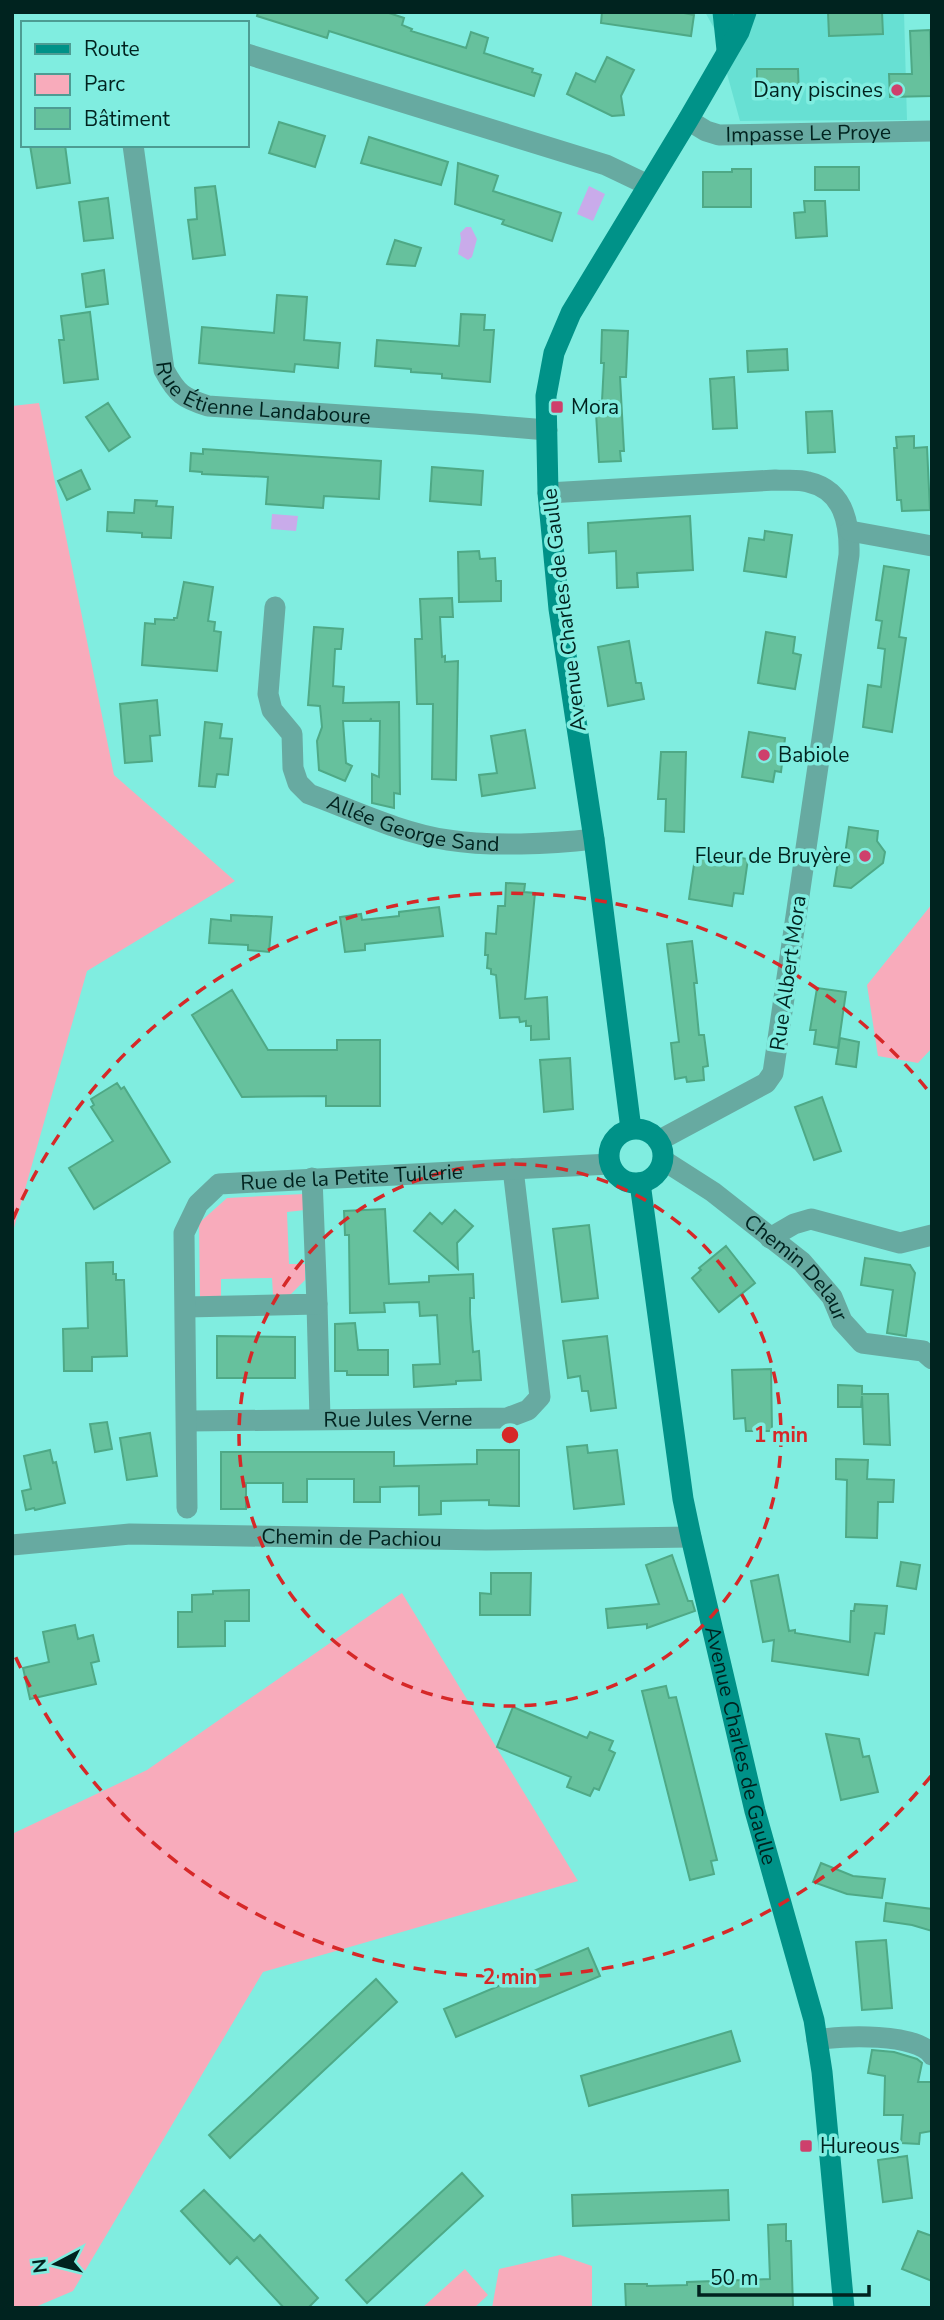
<svg xmlns="http://www.w3.org/2000/svg" width="944" height="2320" viewBox="0 0 944 2320" font-family="'Nunito Sans',sans-serif">
  <style>
    .built { fill: #67e0d3 }
    .green { fill: #f8abbb }
    .water { fill: #c9abea }
    .building { fill: #66c19d; stroke: #4ea986; stroke-width: 2 }
    .lines { fill: none; stroke-linecap: round; stroke-linejoin: round }
    .street { stroke: #67aaa1; stroke-width: 21 }
    .secondary { stroke: #009288; stroke-width: 21 }
    .ring { fill: none; stroke: #d62828; stroke-width: 3.5; stroke-dasharray: 12 9 }
    .poi-dot { fill: #ce406c; stroke: #80ede0; stroke-width: 2.5 }
    .labels { text-anchor: middle; dominant-baseline: central; stroke-width: 7; stroke-linejoin: round; paint-order: stroke }
    .poi-label { font-size: 21px; fill: #00231f; stroke: #80ede0; text-anchor: start }
    .street-label { font-size: 21px; fill: #00231f; stroke: #80ede0 }
    .centre { fill: #d62828; stroke: #80ede0; stroke-width: 3.5 }
    .ring-label { font-size: 21px; text-anchor: middle; font-weight: bold; fill: #d62828; stroke: #80ede0; stroke-width: 7; stroke-linejoin: round; paint-order: stroke }
  </style>
  <rect width="100%" height="100%" fill="#80ede0"/>
  <path class="built" d="M705 12H904L907 120 740 121 715 30Z"/>
  <path class="green" d="M39 403 114 775 235 881 87 971 12 1235V406Z
    M932 904V1048L918 1063 878 1056 867 985Z
    M304 1194 305 1210 287 1212 289 1264H305V1280L290 1295H273L272 1278 221 1279V1298L200 1299 199 1223 227 1198Z
    M402 1593 578 1881 263 1972 73 2291 33 2308H12V1834L147 1770Z
    M560 2255 592 2266V2308H492L499 2269Z
    M465 2269 488 2295 474 2308H422Z"/>
  <path class="water" d="M589 186 605 194 593 221 577 214Z
    M466 227H471L477 239 472 257 468 260 458 254 461 239 460 233Z
    M272 514 298 516 296 531 271 529Z"/>
  <path class="building" d="M258 12H386L404 18 402 25 412 29 411 31 466 48 471 32 488 38 484 53 533 69 532 72 541 75 534 96 329 31 327 38 257 16Z
    M602 12H679L694 15 691 36 601 23Z
    M828 12H882L883 34 829 36Z
    M930 30 932 96 890 97 889 74H912L910 31Z
    M607 57 634 70 621 96 624 115 612 116 567 94 576 73 595 82Z
    M757 69H798L799 98H757Z
    M279 122 325 136 315 167 269 153Z
    M369 137 448 162 441 185 361 163Z
    M30 145H65L70 183 37 188Z
    M458 163 498 176 493 191 561 213 552 241 502 224 504 220 455 204Z
    M815 167H859V190H815Z
    M732 169H751V207H703V172H732Z
    M215 186 225 255 193 259 188 220 197 219 195 188Z
    M108 198 113 238 84 241 79 202Z
    M804 201H825L827 236 796 238 794 213 805 212Z
    M395 240 421 248 415 266 387 264Z
    M104 270 108 304 86 307 82 274Z
    M277 295 307 297 304 340 340 343 338 368 295 364 294 372 199 363 202 327 274 333Z
    M90 312 98 379 64 383 59 340H64L61 316Z
    M461 314 485 315 484 330H494L490 382 442 378V374L411 372V369L375 366 377 340 459 346Z
    M602 330 628 331 626 377H620L624 451H620L621 461 599 462 596 413 597 401H602L604 363H601Z
    M787 349 788 370 748 372 747 351Z
    M734 377 737 428 713 429 710 379Z
    M108 403 130 437 109 451 86 417Z
    M832 411 835 452 808 453 806 412Z
    M914 436V448L927 447 930 510 902 511 901 500H897L894 448H897L896 437Z
    M203 449 381 461 379 499 324 496 323 508 266 504 268 477 202 474V472L190 471 191 453 203 454Z
    M432 467 483 471 481 505 430 501Z
    M81 470 90 489 67 500 58 481Z
    M135 500 157 501 156 506 173 507 171 538 142 537V533L107 531 108 512 134 513Z
    M690 516 693 570 637 573 638 587 617 588 616 551 589 553 588 523Z
    M765 531 792 535 786 577 744 571 749 538 764 540Z
    M479 551 480 559 495 558 496 581H501V601L459 602 458 552Z
    M884 566 909 570 899 637 906 638 892 732 863 727 868 685 881 687 885 649 878 648 882 621 876 620Z
    M184 582 213 587 208 621 215 622 214 631 221 632 217 671 142 665 145 623 155 624V619L174 620V618H177Z
    M452 598 453 617H440L442 657 445 656V662L458 661 456 780 432 779 433 704H417L415 639H422L420 599Z
    M314 627 343 629 341 649H335L333 686 344 687 343 703 399 702 400 794 394 793V808L372 803V774L379 777 380 721H371V718L370 721H343L346 763 352 766 345 781 319 770 317 741 322 727 320 706 308 705Z
    M766 632 795 637 793 653 801 655 795 689 758 683Z
    M629 641 636 683H641L644 699 608 706 598 647Z
    M157 700 160 735 150 736 152 761 125 763 120 704Z
    M205 722 222 724 220 738 232 739 228 775 217 774 215 787 199 786Z
    M525 730 535 788 482 796 479 775 497 773 491 736Z
    M749 732 785 738 781 772 775 771 773 782 742 777Z
    M661 752H686L684 832 665 831 666 799H658Z
    M849 827 878 831 877 841 885 852 883 863 851 888 834 886 838 861 844 862Z
    M696 851 748 859 743 894 734 893 732 906 689 899Z
    M506 883 525 884 524 892 535 893 525 999 547 997 549 1039 531 1040V1026H526V1021L520 1022 519 1017 500 1018 496 975 491 974V969L487 968 488 955H485L486 933 496 934 498 906H505Z
    M439 907 443 936 365 944V950L345 952 340 917 361 914 362 920 399 916V912Z
    M231 915 272 917 269 952 248 950V945L209 943 211 919 231 921Z
    M692 941 697 983H694L699 1035H704L708 1066 703 1067 704 1080 687 1082 686 1077 675 1079 671 1043 679 1042 667 944Z
    M817 988 846 992 838 1048 814 1044 816 1030H810Z
    M232 990 268 1050H337V1040H380V1106H326V1096L242 1097 192 1015Z
    M840 1038 859 1042 856 1067 836 1064Z
    M570 1058 573 1109 544 1112 540 1060Z
    M117 1083 121 1089 124 1087 170 1162 94 1209 69 1168 113 1141 91 1107 94 1105 91 1099Z
    M822 1097 841 1151 814 1160 795 1107Z
    M385 1209 389 1284 429 1282V1276L473 1274 474 1298H470V1314L473 1352 479 1351 481 1380 456 1381V1384L414 1387 413 1365 440 1364 437 1315 420 1316 419 1302 384 1303 385 1312 350 1313 349 1235H345L344 1211Z
    M455 1210 473 1226 457 1243 458 1269 414 1231 430 1213 442 1224Z
    M589 1225 598 1298 562 1302 553 1229Z
    M726 1246 755 1283 719 1312 692 1278 701 1270 699 1268Z
    M865 1258 910 1265 915 1273 906 1336 887 1333 893 1290 861 1285Z
    M113 1262V1274H116V1280H124L127 1356 92 1357V1371H64L63 1329 88 1328 86 1263Z
    M355 1323 358 1350H388V1375H347V1371H335V1324Z
    M217 1336 295 1337V1378H217Z
    M607 1336 616 1408 591 1411 588 1391H582L580 1376 568 1378 563 1341Z
    M771 1369 772 1431H746L745 1418 734 1419 732 1370Z
    M838 1385 862 1386V1394H888L890 1445 864 1444 862 1396 861 1407H838Z
    M107 1422 112 1449 95 1452 90 1424Z
    M150 1433 157 1476 127 1480 120 1438Z
    M587 1445 588 1453 617 1450 624 1504 574 1509 567 1447Z
    M50 1450 53 1463 56 1462 65 1503 35 1510 34 1508 26 1510 22 1491 31 1489 24 1456Z
    M477 1450H519V1506L489 1505V1500L441 1501V1514L419 1515V1486L380 1487V1502H354V1479H307V1502H283V1483H246V1509H221V1452H394V1466L477 1464Z
    M836 1459 868 1460 867 1479 894 1480 893 1502H878L877 1538 846 1537 847 1480 836 1479Z
    M672 1555 688 1601H692L695 1611 647 1628V1624L608 1628 606 1609 659 1604 646 1565Z
    M901 1562 920 1565 916 1589 897 1586Z
    M491 1573H531L530 1615H480V1593L491 1594Z
    M778 1575 789 1631 795 1630V1633L850 1642 851 1611H854L855 1604 887 1606 884 1634 875 1633 868 1675 772 1661 774 1640 763 1642 751 1581Z
    M249 1590V1621H225V1646L178 1647V1612H192V1595L213 1594V1591Z
    M75 1625 78 1639 93 1635 99 1661 91 1663 96 1684 30 1699 23 1668 49 1662 43 1632Z
    M666 1686 669 1698 676 1697 717 1860 711 1861 714 1874 690 1880 642 1691Z
    M513 1707 587 1738 590 1732 613 1741 609 1750 615 1753 599 1790 594 1788 590 1796 567 1787 571 1777 497 1747Z
    M826 1734 859 1739 863 1757 869 1756 878 1792 841 1800Z
    M821 1863 853 1876 885 1879 882 1898 847 1894 813 1882Z
    M886 1903 932 1909V1931L912 1925 884 1921Z
    M886 1940 892 2008 862 2010 856 1942Z
    M588 1948 600 1976 456 2037 444 2009Z
    M376 1979 397 2002 230 2158 209 2135Z
    M731 2031 740 2061 589 2106 581 2076Z
    M872 2050 894 2052 917 2059 922 2063 918 2082H932V2131L920 2133 919 2144 901 2143 903 2115H884L885 2076 868 2073Z
    M907 2156 912 2198 883 2202 878 2160Z
    M462 2173 483 2196 367 2303 346 2280Z
    M204 2190 254 2241 260 2235 318 2298 308 2308H284L237 2257 230 2264 181 2211Z
    M728 2190 729 2220 573 2226 572 2195Z
    M786 2224V2241H791L793 2308H626L625 2284H647V2286L687 2285V2282L770 2279 768 2225Z
    M918 2231 932 2236V2281L902 2269Z"/>
  <g class="lines">
    <g class="street">
      <path d="M247 54 606 165 648 185"/>
      <path id="s1" d="M688 120 706 131 719 135 932 131"/>
      <path id="s2" d="M133 145 164 370C177 394 183 398 208 406L475 424 547 430"/>
      <path d="M548 493 775 480C785 481 798 479 808 482 844 490 850 524 849 555L773 1073 766 1083 658 1141"/>
      <path d="M850 531 932 546"/>
      <path id="s3" d="M275 607 268 694 272 710 292 734 293 768 298 783 309 794C353 810 400 833 448 840 491 847 551 844 594 839"/>
      <path id="s4" d="M663 1160 713 1192 802 1262 832 1297 842 1321 862 1343 923 1351 932 1359"/>
      <path d="M770 1238 794 1224 811 1219 900 1243 932 1235"/>
      <path d="M317 1304 320 1419"/>
      <path d="M186 1307 317 1304 312 1178"/>
      <path id="s5" d="M188 1421 507 1418 528 1410 540 1397 513 1169"/>
      <path id="s6" d="M187 1508 184 1233 198 1204 219 1184 610 1164"/>
      <path id="s7" d="M12 1545 130 1534 486 1540 691 1537"/>
      <path d="M817 2040C841 2035 918 2033 932 2055"/>
    </g>
    <g class="secondary">
      <path d="M723 12 727 50"/>
      <path d="M631 1129 594 839 559 609 548 493 546 396 554 353 571 313 688 120 739 32 746 12"/>
      <circle cx="636" cy="1156" r="27"/>
      <path id="s8" d="M640 1183 683 1499 691 1537 755 1811 814 2020 822 2072 844 2308"/>
    </g>
  </g>
  <g class="ring">
    <circle cx="510" cy="1435" r="271"/>
    <path d="M931 1776A542 542 0 0 1 13 1651M13 1219A542 542 0 0 1 931 1094"/>
  </g>
  <g class="poi-dot">
    <circle cx="897" cy="90" r="7"/>
    <rect x="550" y="400" width="14" height="14" rx="3.5"/>
    <circle cx="764" cy="755" r="7"/>
    <circle cx="865" cy="856" r="7"/>
    <rect x="799" y="2139" width="14" height="14" rx="3.5"/>
  </g>
  <g class="labels">
    <g class="poi-label">
      <text x="883" y="90" text-anchor="end">Dany piscines</text>
      <text x="571" y="407">Mora</text>
      <text x="778" y="755">Babiole</text>
      <text x="851" y="856" text-anchor="end">Fleur de Bruyère</text>
      <text x="820" y="2146">Hureous</text>
    </g>
    <g class="street-label">
      <text stroke="none"><textPath href="#s1" startOffset="124">Impasse Le Proye</textPath></text>
      <text stroke="none"><textPath href="#s2" startOffset="334">Rue Étienne Landaboure</textPath></text>
      <text transform="translate(564 610) rotate(-97)">Avenue Charles de Gaulle</text>
      <text stroke="none"><textPath href="#s3" startOffset="310">Allée George Sand</textPath></text>
      <text transform="translate(788 973) rotate(-82)">Rue Albert Mora</text>
      <text stroke="none"><textPath href="#s6" startOffset="469">Rue de la Petite Tuilerie</textPath></text>
      <text stroke="none"><textPath href="#s4" startOffset="173">Chemin Delaur</textPath></text>
      <text stroke="none"><textPath href="#s5" startOffset="210">Rue Jules Verne</textPath></text>
      <text stroke="none"><textPath href="#s7" startOffset="340">Chemin de Pachiou</textPath></text>
      <text stroke="none"><textPath href="#s8" startOffset="572">Avenue Charles de Gaulle</textPath></text>
    </g>
  </g>
  <circle cx="510" cy="1435" r="10" class="centre"/>
  <g class="ring-label">
    <text x="781" y="1442">1 min</text>
    <text x="510" y="1984">2 min</text>
  </g>
  <rect width="944" height="2320" fill="none" stroke="#00231f" stroke-width="28"/>
  <rect x="21" y="21" width="228" height="126" fill="#80ede0" stroke="#4d9c93" stroke-width="2"/>
  <rect x="35" y="44" width="35" height="10" fill="#009288" stroke="#4d9c93" stroke-width="2"/>
  <text x="84" y="56" font-size="21" fill="#00231f">Route</text>
  <rect x="35" y="74" width="35" height="21" fill="#f8abbb" stroke="#4d9c93" stroke-width="2"/>
  <text x="84" y="91" font-size="21" fill="#00231f">Parc</text>
  <rect x="35" y="108" width="35" height="21" fill="#66c19d" stroke="#4d9c93" stroke-width="2"/>
  <text x="84" y="126" font-size="21" fill="#00231f">Bâtiment</text>
  <g transform="translate(56 2264) rotate(263)" stroke="#80ede0" stroke-width="5" paint-order="stroke">
  <path d="M0-5L12 26L0 18L-12 26Z" fill="#00231f"/>
  <text y="-10" font-size="19" font-weight="bold" text-anchor="middle" fill="#00231f">N</text>
  </g>
  <path d="M699 2285v10h170v-10" fill="none" stroke="#00231f" stroke-width="3.5"/>
  <text x="710" y="2285" font-size="21" fill="#00231f" stroke="#80ede0" stroke-width="5" paint-order="stroke">50 m</text>
</svg>
